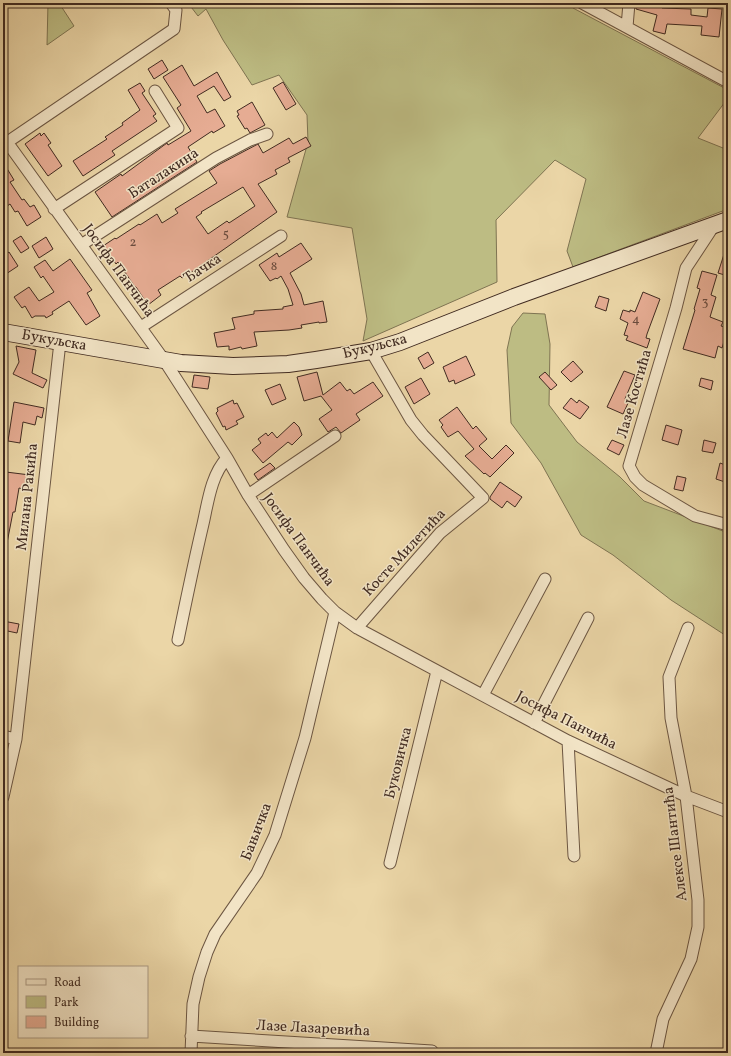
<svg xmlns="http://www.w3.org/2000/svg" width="731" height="1056" viewBox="0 0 731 1056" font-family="Vollkorn,serif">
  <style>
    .green { fill: #bdbc83; stroke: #7f7452 }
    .building { fill: #e6ac93; stroke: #412b21; fill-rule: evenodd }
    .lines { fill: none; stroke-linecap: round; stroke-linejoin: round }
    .minor-casing { stroke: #6c5642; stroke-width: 13 }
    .secondary-casing { stroke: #412b21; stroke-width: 18 }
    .minor { stroke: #f2e4c6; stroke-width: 11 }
    .secondary { stroke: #f2e4c6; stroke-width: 16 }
    .labels { text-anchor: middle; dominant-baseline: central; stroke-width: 3; stroke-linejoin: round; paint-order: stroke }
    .number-label { font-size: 13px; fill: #6a4b3e }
    .street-label { font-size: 15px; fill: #412b21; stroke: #f2e4c6 }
  </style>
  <rect width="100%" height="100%" fill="#ebd6a7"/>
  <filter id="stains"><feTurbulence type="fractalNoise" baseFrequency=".005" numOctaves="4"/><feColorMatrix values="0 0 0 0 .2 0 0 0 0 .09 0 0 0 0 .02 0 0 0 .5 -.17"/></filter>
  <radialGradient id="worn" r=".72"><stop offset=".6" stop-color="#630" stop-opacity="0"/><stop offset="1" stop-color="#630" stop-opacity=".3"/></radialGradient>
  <path class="green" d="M48 3H59L74 26 47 45Z
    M188 3H568L573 8 728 90V98L698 138 728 150V209L573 267 567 251 586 179 555 160 496 220 497 282 363 341 367 319 352 228 287 217 308 142 307 115 279 75 252 85 223 40 206 9 198 16Z
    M523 313 545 314 550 344 549 405 577 442 620 477 644 501 728 533V637L671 600 613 555 581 535 541 463 511 423 507 350 512 327Z"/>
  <path class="building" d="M636 3H663L662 8 691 9V15L707 17 708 8 722 9 719 37 701 35 702 26 667 24 665 34 653 31 657 15 636 9Z
    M162 60 168 70 154 79 148 69Z
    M182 65 194 86 217 72 231 97 224 101 214 86 197 96 207 113 215 109 225 126 213 133 212 131 188 147 197 162 112 217 95 192 121 174 122 176 167 143 168 145 191 131 177 108 181 105 163 77Z
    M283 82 296 104 286 110 273 88Z
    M140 83 145 91 142 93 156 114 153 116 157 121 112 151 115 155 83 176 73 161 107 139 105 137 123 125 122 123 140 110 128 90Z
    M252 102 265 125 250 133 247 128 245 129 237 116 239 115 237 111Z
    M40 133 41 136 44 133 51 143 48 145 62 166 48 176 25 144Z
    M306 137 311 146 288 158 290 162 275 170 277 174 258 184 277 212 193 271 182 278 180 276 158 290 161 295 148 305 136 287H135L118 262 116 264 103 246 115 238 116 239 139 224 140 225 157 214 162 223 178 213 175 209 217 183 209 171 220 164 258 144 263 153 289 138 293 144ZM243 187 255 206 229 223 227 221 208 234 196 217 202 213 201 212Z
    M3 162 14 180 10 182 22 200 24 199 30 207 34 205 41 217 27 226 18 211 15 212 10 204 3 209Z
    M21 236 29 248 21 253 13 241Z
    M46 237 53 249 39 258 32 246Z
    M301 243 312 259 290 273 301 294 304 305 323 301 327 322 319 323V322L301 325 302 328 289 330 254 332 257 346 242 349 241 347 229 350V346L217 347 214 333 235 329 232 318 254 314V311L283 309V307L293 305 288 289 281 276 277 279 276 278 270 281 259 265 277 253 279 257Z
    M726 248H728V276L718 273Z
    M9 252 18 266 3 276V256Z
    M70 259 92 290 87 293 100 316 86 325 69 301 52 312 53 314 46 318 45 316H35L32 318 25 306 22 308 14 297 29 287 39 301 54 292 43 276 41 278 34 267 45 260 53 271Z
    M702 271 717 275 711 295 716 297 710 317 723 322 721 326 728 328V339L725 338 722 348 718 346 715 358 683 349 695 310 694 309 700 289 697 288Z
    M643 292 660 299 647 334 646 338 650 339 647 348 626 340 628 336 624 335 628 323 620 319 623 310 630 312V310L635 312Z
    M599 296 609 299 606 311 595 307Z
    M16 346 36 350 32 373 47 380 43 388 13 374 19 362Z
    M428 352 434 363 424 369 418 358Z
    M466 356 475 375 455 384 454 380 449 382 443 367Z
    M573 361 583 372 571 382 561 372Z
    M624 371 635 375 625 399 629 401 623 414 607 407Z
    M317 372 323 395 340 382 347 391 350 389 354 394 373 382 383 396 356 414 360 420 341 433 336 427 328 432 319 419 332 410 321 396 304 401 297 377Z
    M545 372 557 385 551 390 539 377Z
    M194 375 210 377 208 389 192 387Z
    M421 378 430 394 414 404 405 387Z
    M701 378 713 381 711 390 699 386Z
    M280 384 286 399 272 405 265 390Z
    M571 398 577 403 579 400 589 407 580 419 563 408Z
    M233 400 234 404 237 403 244 417 236 421 238 424 226 430 225 426 223 427 216 413 218 411 217 408Z
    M14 402 44 408 42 418 37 416 35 425 23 422 20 443 8 441Z
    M457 407 473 429 476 426 487 439 479 446 492 459 506 445 514 453 490 477 485 473 484 474 465 456 474 449 458 431 448 437 441 427 443 425 439 420Z
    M294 422 299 427 302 435 292 445 288 442 263 463 252 450 261 443 258 439 266 433 268 436 272 432 277 438Z
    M666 425 682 430 678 445 662 440Z
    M612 440 624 445 619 455 607 449Z
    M704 440 716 443 713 453 702 451Z
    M270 463 275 468 258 480 254 474Z
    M720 463 728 466V483L716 479Z
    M6 472 30 475 28 490 19 488 15 512H13L7 543 3 542V495Z
    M677 476 686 478 683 491 674 489Z
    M500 482 522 497 515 507 507 501 502 508 490 499V497Z
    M3 621 19 624 17 633 3 630Z"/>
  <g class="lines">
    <defs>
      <path id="minor" d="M582 3 728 82
        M627 27 629 3
        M7 142 164 360 227 458 248 495 284 550 304 578 322 599 335 612 357 628 568 741 686 796 728 812
        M3 145 174 29 176 10 171 3
        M54 209 178 128 155 91
        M715 224 686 268 676 308 629 466 635 477 643 485 695 516 728 525
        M81 245 216 158 250 140 267 134
        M141 327 281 236
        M248 495 335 436
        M357 628 440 533 483 498 423 435 411 420 371 351
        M178 640C186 601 194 562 203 524 208 502 211 475 227 458
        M483 695 545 579
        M534 723 588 618
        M3 736 16 739
        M568 741 574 856
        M3 797 16 739 60 342
        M390 863 437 671
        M191 1036 432 1051
        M191 1053 193 1004 199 977 207 952 215 934 257 873 275 835 305 738 335 612
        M656 1053 663 1019 691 959 698 927V900L686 796 671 718 669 677 688 628"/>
      <path id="secondary" d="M3 332 181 363 233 366 288 364 316 360 371 351 400 342 514 297 728 220"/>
    </defs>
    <use href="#minor" class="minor-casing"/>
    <use href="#secondary" class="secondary-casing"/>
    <use href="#minor" class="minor"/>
    <use href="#secondary" class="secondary"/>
  </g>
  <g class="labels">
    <g class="number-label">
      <text x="226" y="235">5</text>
      <text x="133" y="243">2</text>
      <text x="274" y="267">8</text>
      <text x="705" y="303">3</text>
      <text x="636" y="320">4</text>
    </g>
    <g class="street-label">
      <text transform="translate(164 174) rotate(-33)">Баталакина</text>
      <text transform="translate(203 269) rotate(-33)">Ђачка</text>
      <text transform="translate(118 271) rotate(54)">Јосифа Панчића</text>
      <text transform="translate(54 341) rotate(10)">Букуљска</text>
      <text transform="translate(375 347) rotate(-14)">Букуљска</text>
      <text transform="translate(635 394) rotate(-74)">Лазе Костића</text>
      <text transform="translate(28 497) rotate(-84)">Милана Ракића</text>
      <text transform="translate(298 540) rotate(54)">Јосифа Панчића</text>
      <text transform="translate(405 553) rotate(-47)">Косте Милетића</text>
      <text transform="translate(566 721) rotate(27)">Јосифа Панчића</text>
      <text transform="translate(399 763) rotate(-76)">Буковичка</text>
      <text transform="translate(257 832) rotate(-69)">Бањичка</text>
      <text transform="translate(676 844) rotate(-97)">Алексе Шантића</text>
      <text transform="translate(313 1029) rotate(3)">Лазе Лазаревића</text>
    </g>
  </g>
  <rect width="731" height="1056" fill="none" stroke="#ebd6a7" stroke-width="16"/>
  <rect x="4" y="4" width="723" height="1048" fill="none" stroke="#412b21" stroke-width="2"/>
  <rect x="8" y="8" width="715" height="1040" fill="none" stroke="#412b21"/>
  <rect x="18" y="966" width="130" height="72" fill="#f2e4c6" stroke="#ab9a84"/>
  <rect x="26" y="979" width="20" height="6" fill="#f2e4c6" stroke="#ab9a84"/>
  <text x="54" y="986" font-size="12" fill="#412b21">Road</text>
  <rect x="26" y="996" width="20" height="12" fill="#bdbc83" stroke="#ab9a84"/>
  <text x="54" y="1006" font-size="12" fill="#412b21">Park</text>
  <rect x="26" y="1016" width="20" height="12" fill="#e6ac93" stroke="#ab9a84"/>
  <text x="54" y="1026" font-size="12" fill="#412b21">Building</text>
  <rect width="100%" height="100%" filter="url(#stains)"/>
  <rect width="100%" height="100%" fill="url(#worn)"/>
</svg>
